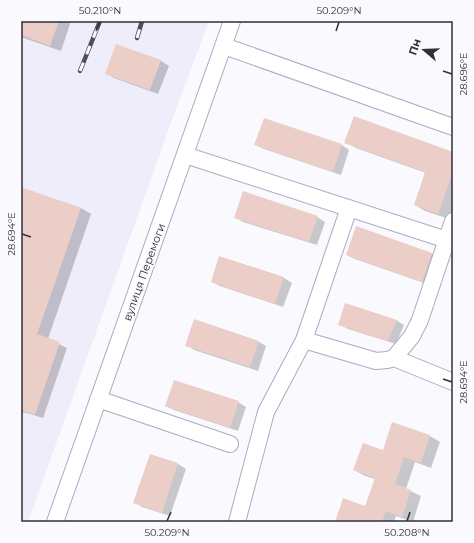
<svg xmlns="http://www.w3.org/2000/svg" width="474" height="543" viewBox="0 0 474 543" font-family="Montserrat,sans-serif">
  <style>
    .built { fill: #f0edfa }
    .shadow { fill: #0003 }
    .building { fill: #eccec9 }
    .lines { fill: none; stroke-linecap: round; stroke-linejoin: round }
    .minor-casing { stroke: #b0a9c1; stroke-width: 18 }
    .minor { stroke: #fff; stroke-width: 16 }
    .rail-casing { stroke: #504e57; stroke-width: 4.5 }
    .rail { stroke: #faf9fe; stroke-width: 3; stroke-dasharray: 9; stroke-linecap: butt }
    .ticks { fill: none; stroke: #312f39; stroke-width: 1.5 }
    .labels { text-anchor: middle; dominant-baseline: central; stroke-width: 3.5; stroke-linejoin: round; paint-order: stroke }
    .street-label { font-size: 11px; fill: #312f39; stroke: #faf9fe }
    .neatline { fill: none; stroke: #312f39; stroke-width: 1.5 }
    .ticks-label { font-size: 10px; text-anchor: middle; fill: #312f39 }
  </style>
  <rect width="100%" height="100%" fill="#faf9fe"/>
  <path class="built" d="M21 21H209L176 109 28 522H21Z"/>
  <path class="shadow" d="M21 21H71L61 51 21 37Z
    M116 45 161 61 169 66 158 94 114 78 106 73Z
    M346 142 453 153V207L449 219 425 211 415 205 426 173 356 148Z
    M256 145H342L349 150 341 175 264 149Z
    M21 188 81 208 91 214 48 339 67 348 43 418 23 412 21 417Z
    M235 217H317L325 222 317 245 243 222Z
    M356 228 432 254 440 258 430 285 355 259 347 255Z
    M220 257 284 278 292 283 283 307 220 286 212 282Z
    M396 320 404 325 396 344 348 329 340 324Z
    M259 342 266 346 258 371 194 350 187 345Z
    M238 402 246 407 238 431 174 410 166 406Z
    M430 436 440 442 431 468 415 462 406 489 421 496 413 522 396 516 394 522H336L366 507 375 479 365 476 354 470 383 451Z
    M151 455 178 464 186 469 170 516 142 507 135 502Z"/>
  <path class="building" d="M21 21H59L50 46 21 35Z
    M116 44 161 60 150 90 105 74Z
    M354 116 453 152V172L438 214 414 205 425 172 344 143Z
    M264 118 342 144 333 172 254 145Z
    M21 187 81 208 37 334 60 342 35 415 21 410Z
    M243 191 318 216 309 242 234 218Z
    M356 226 432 253 422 282 346 255Z
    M219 256 284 277 275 304 211 282Z
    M345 303 397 320 388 341 338 325Z
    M194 319 259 341 250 367 185 346Z
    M174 380 239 401 230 428 165 406Z
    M392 422 430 435 421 463 404 457 395 484 411 490 402 517 386 511 382 522H335L343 498 365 506 375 478 353 470 363 443 383 450Z
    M150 454 178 463 162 513 133 503Z"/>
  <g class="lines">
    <defs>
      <path id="minor" d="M224 46 453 127
        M185 155 447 240
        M304 340 376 361 387 360 394 358 412 336 420 320 453 221
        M394 358 453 382
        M98 399 230 444
        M55 522 232 21
        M237 522 266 412 304 340 349 208"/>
    </defs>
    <use href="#minor" class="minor-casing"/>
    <use href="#minor" class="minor"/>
    <defs>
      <path id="rail" d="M137 38 142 21
        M80 71 100 21"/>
    </defs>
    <use href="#rail" class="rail-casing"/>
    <use href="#rail" class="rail"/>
  </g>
  <path class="ticks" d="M96 31 100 22M336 31 339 22M443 71 452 74M22 234 31 237M443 379 452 382M167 521 171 512M407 521 410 512"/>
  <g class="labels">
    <g class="street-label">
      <text transform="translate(144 272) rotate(-70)">вулиця Перемоги</text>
    </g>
  </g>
  <rect width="474" height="543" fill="none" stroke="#faf9fe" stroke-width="44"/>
  <g transform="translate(424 50) rotate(289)" stroke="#faf9fe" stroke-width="3" paint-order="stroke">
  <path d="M0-3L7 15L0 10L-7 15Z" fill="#312f39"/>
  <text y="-6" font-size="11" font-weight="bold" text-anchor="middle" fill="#312f39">Пн</text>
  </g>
  <rect x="22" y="22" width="430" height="499" class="neatline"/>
  <g class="ticks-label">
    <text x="100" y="14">50.210°N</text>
    <text x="339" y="14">50.209°N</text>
    <text transform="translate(463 74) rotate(-90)" y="4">28.696°E</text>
    <text transform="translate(11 234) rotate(-90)" y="4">28.694°E</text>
    <text transform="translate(463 382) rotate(-90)" y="4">28.694°E</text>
    <text x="167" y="536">50.209°N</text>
    <text x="407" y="536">50.208°N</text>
  </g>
</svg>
